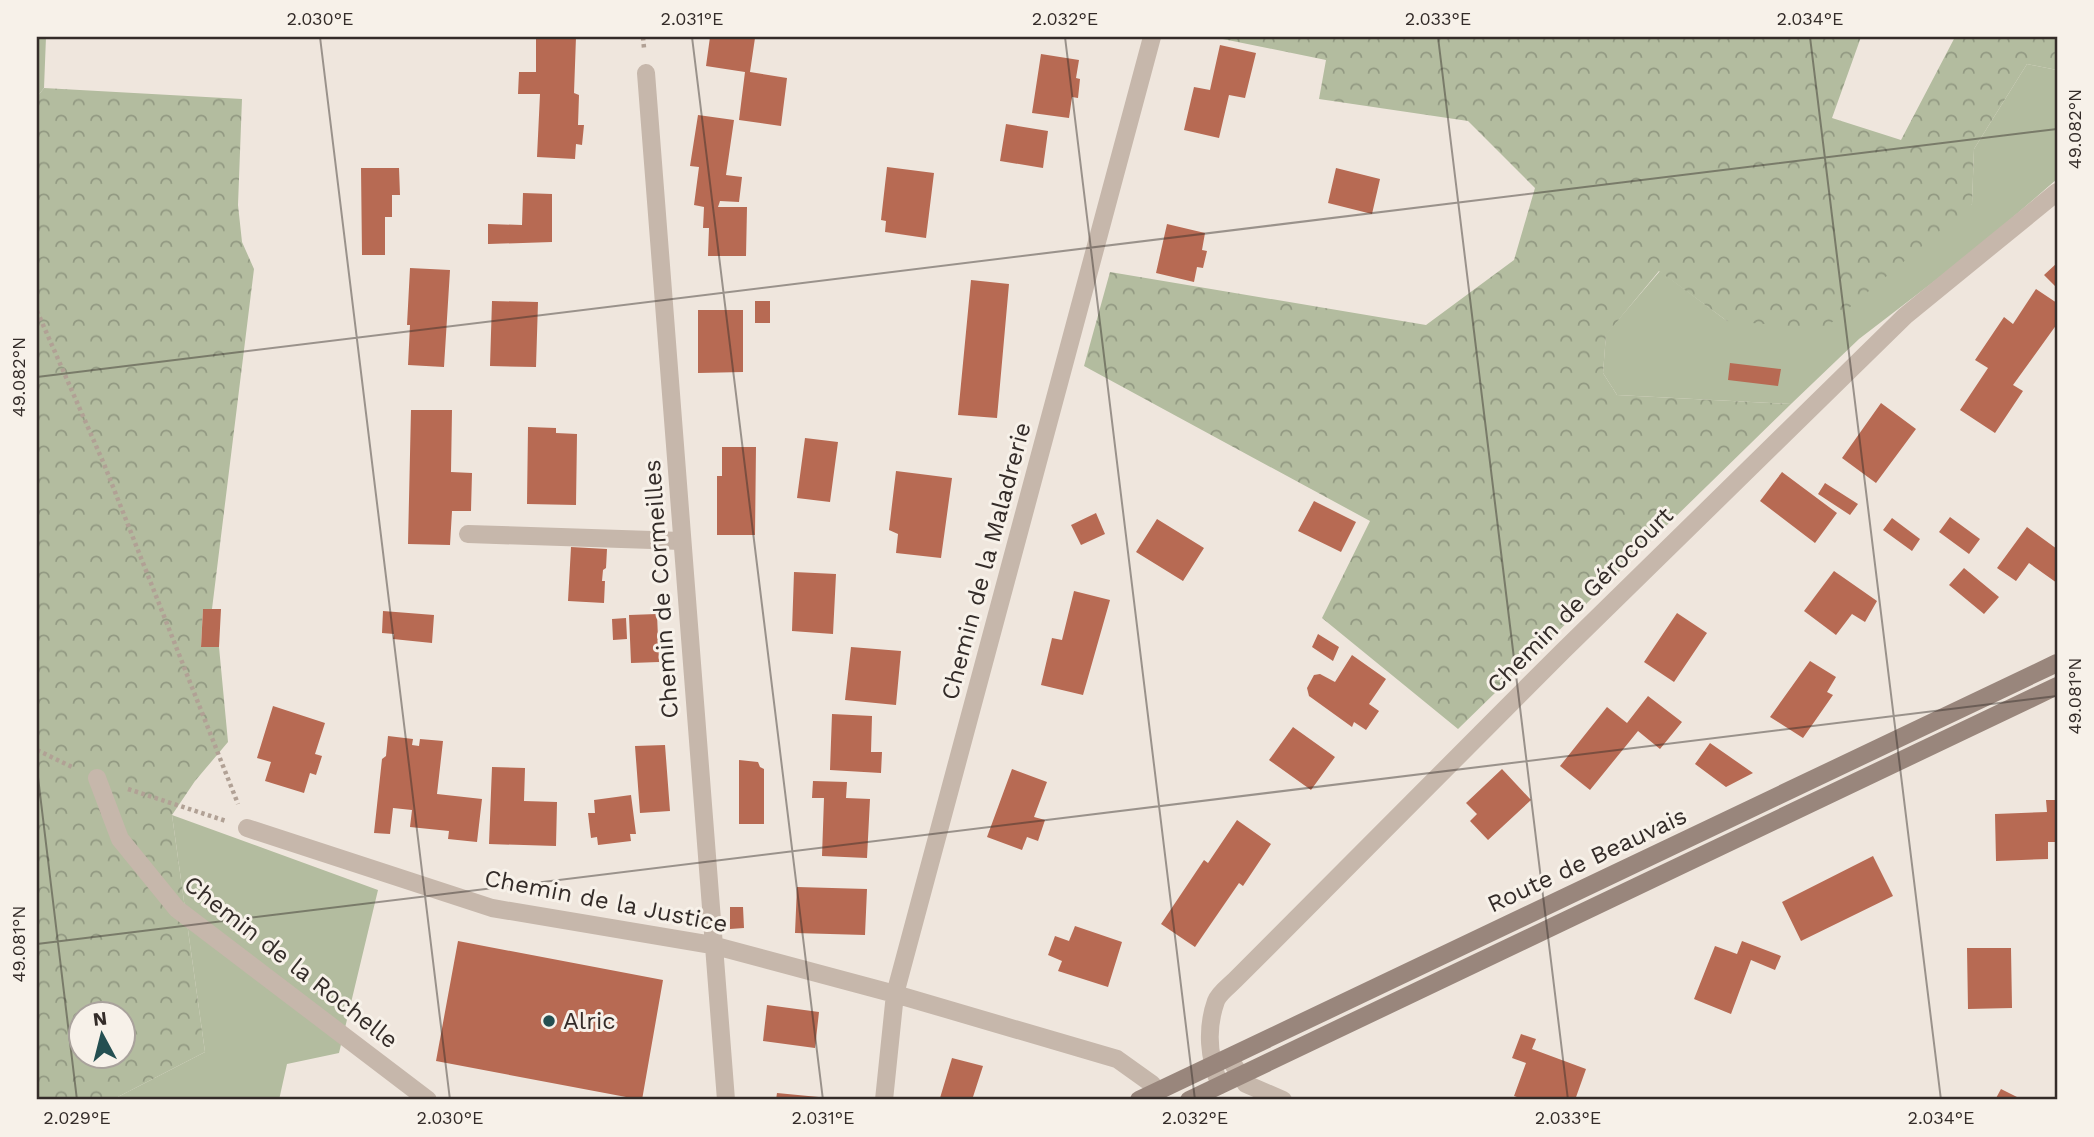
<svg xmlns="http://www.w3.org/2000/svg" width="2094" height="1137" viewBox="0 0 2094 1137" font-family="'Work Sans',sans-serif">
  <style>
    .grass { fill: #b3bc9f }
    .forest { fill: url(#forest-crowns); fill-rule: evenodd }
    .building { fill: #b76a53 }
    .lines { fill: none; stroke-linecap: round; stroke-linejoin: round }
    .path { stroke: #b1a195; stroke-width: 4.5; stroke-dasharray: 3.5 3.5; stroke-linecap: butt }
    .service { stroke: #c6b7ab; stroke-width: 18 }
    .minor { stroke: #c6b7ab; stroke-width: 18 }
    .secondary { stroke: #99867c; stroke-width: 18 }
    .ticks { fill: none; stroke: #342c29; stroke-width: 2; stroke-opacity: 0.45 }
    .poi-dot { fill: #244f51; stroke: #f7f1e9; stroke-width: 2.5 }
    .labels { text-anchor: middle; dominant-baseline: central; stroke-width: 6; stroke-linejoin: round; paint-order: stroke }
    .street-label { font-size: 24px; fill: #342c29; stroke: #f7f1e9 }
    .poi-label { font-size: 24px; fill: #342c29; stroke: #f7f1e9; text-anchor: start }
    .neatline { fill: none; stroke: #342c29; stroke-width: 2.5 }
    .ticks-label { font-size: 18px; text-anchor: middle; fill: #342c29 }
  </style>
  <defs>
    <pattern id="forest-crowns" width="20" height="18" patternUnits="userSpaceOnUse" patternTransform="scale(1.75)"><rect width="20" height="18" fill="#b3bc9f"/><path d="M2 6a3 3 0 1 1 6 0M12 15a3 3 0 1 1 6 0" fill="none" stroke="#929982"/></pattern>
  </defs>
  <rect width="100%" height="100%" fill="#efe6dd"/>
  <path class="grass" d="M37 37H46L44 88 37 97Z
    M2027 64 2057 70V179L1975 250 1859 339 1791 404 1617 395 1603 373 1606 334 1660 271 1727 321 1972 204 1974 149Z
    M172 815 378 890 339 1053 287 1064 279 1100H112L205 1052Z"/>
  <path class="forest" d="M1213 37H1861L1832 118 1901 140 1955 37H2057V70L2027 64 1974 149 1972 204 1824 329 1727 321 1659 271 1606 335 1603 373 1617 395 1791 404 1458 729 1322 618 1370 521 1084 366 1110 272 1426 325 1514 260 1535 188 1468 121 1319 99 1326 60Z
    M44 88 242 99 238 205 242 242 254 269 212 609H203L201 646 219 647 228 742 195 781 172 815 205 1052 112 1100H37V97ZM80 1014H122V1056H80Z"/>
  <path class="building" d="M536 37H576L574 93 579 95 578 125H584L582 145 576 144 575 159 537 157 540 94H518L519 72H536Z
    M710 37 755 38 750 72 787 78 781 126 739 120 745 72 706 66Z
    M1220 45 1256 53 1245 98 1229 95 1219 138 1184 130 1194 87 1210 90Z
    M1041 54 1079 60 1076 78 1080 79 1078 98 1072 97 1069 118 1032 113Z
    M698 115 734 120 726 175 742 177 739 202 720 201 718 207H747L746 256H708L709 228H703L704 207 694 205 699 167 690 166Z
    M1006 124 1048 131 1043 168 1000 161Z
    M887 167 934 173 926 238 885 232 886 221 881 220Z
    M361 168H399L400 195H392V217H385V255H362Z
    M1336 168 1380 179 1372 214 1328 203Z
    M523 193 552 194V242L488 244V224L522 225Z
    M1167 224 1205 233 1202 250 1207 251 1203 268 1197 267 1194 282 1156 273Z
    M2057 263V288L2044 275Z
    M410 268 450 270 444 367 408 365 410 325H407Z
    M971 280 1009 284 997 418 958 415Z
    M2036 289 2057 303V324L2013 385 2023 391 1995 433 1960 410 1988 368 1975 360 2004 317 2013 324Z
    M492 301 538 302 536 367 490 366Z
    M755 301H770V323H755Z
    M698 310H743V372L698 373Z
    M1730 363 1781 369 1778 386 1728 380Z
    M1881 403 1916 429 1876 483 1842 458Z
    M411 410H452L451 472 472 473 471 511H452L450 545 408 544Z
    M528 427 556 428V433L577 434 576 505 527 504Z
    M805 438 838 442 830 502 797 498Z
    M722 447H756L755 535H717V476H722Z
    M896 471 952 478 941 558 896 553 898 534 889 530Z
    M1782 472 1837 513 1815 543 1760 501Z
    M1825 483 1858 504 1850 515 1818 494Z
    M1314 501 1356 522 1341 552 1298 531Z
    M1096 513 1105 534 1081 545 1071 525Z
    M1950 517 1980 539 1969 554 1939 532Z
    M1892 518 1920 539 1912 551 1883 530Z
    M1157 519 1204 548 1183 581 1136 552Z
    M2027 527 2057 549V583L2029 563 2016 581 1997 568Z
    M571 547 607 549 606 568 603 570 602 581H605L604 603 568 601Z
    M1964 568 1999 597 1984 614 1949 585Z
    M1834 571 1877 601 1865 622 1852 614 1836 635 1804 611Z
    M794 572 836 574 833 634 792 631Z
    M1074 591 1110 600 1083 695 1041 685 1052 638 1062 640Z
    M203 609H221L219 647H201Z
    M383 611 434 615 432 643 393 639 394 634 382 633Z
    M1677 613 1707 633 1674 682 1644 662Z
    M657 614 659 662 631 663 629 615Z
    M626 618 627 639 613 640 612 619Z
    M1318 634 1339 647 1333 661 1312 647Z
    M851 647 901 651 896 705 845 700Z
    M1352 655 1386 679 1369 704 1379 711 1366 730 1354 722 1352 727 1309 696 1307 688 1314 675 1320 674 1335 682Z
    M1810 661 1836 677 1827 692 1833 695 1803 738 1770 717Z
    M1648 696 1682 722 1660 749 1638 731 1590 790 1560 766 1607 707 1627 723Z
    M273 706 325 723 315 754 322 756 316 775 310 773 304 793 265 781 271 762 257 758Z
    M832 714 872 716 871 752H882L881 773 830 770Z
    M1293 727 1335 757 1311 790 1269 760Z
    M388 736 413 739 412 745 419 746 420 739 443 741 437 794 482 799 477 842 448 839 449 831 410 827 412 810 393 808 390 834 374 833 382 759 386 756Z
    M1710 743 1753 773 1726 787 1695 764Z
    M665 745 670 811 640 813 635 746Z
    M739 760 758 762 760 767 764 769V824H739Z
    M492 767 525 768 524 801 557 802 556 846 489 844Z
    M1012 769 1047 782 1034 817 1045 820 1038 841 1027 837 1022 850 987 837Z
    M1502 769 1531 800 1488 840 1470 821 1477 814 1466 803Z
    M813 781 847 782 846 798 870 799 867 858 822 856 824 798H812Z
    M631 795 636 834H630L631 841 598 845 597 837 591 838 588 813H595L594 800Z
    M2046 800H2057V842H2048V859L1996 861 1995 814 2047 812Z
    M1237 820 1271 844 1243 886 1239 883 1195 947 1161 924 1204 860 1208 863Z
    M1873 856 1893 896 1801 941 1782 902Z
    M797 887 867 889 865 935 795 933Z
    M730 907H743L744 928 730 929Z
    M1075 926 1122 942 1108 987 1058 971 1062 961 1048 955 1055 936 1069 941Z
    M458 941 663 980 642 1100 436 1061Z
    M1742 941 1781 956 1775 970 1751 960 1731 1014 1694 999 1715 946 1737 954Z
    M1967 948H2011L2012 1008 1968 1009Z
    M767 1005 819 1012 815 1048 763 1041Z
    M1521 1034 1536 1039 1532 1049 1586 1069 1575 1100H1525L1514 1096 1526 1063 1512 1058Z
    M952 1058 983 1066 972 1100H935L936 1097 940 1098Z
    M2001 1089 2023 1100H1995Z
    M777 1093 829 1098V1100H776Z"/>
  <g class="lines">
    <path class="path" d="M643 37 644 48
      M37 311 104 464 238 804
      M37 750 74 768
      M128 789 226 821"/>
    <path class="service" d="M468 534 682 541"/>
    <path class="minor" d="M646 73 726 1100
      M97 778 120 839 177 909 428 1100
      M247 828 492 908 712 945 895 994 1117 1059 1152 1084 1157 1100
      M1229 1058 1246 1084 1283 1100
      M1220 1085C1209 1059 1206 1029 1216 1001 1219 993 1229 986 1235 980L1563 651 1905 316 2057 192
      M884 1100 895 994 1152 37"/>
    <path class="secondary" d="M1139 1100 2057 663
      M1189 1100 2057 686"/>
  </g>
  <path class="ticks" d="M320 37 450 1100M692 37 823 1100M1065 37 1195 1100M1438 37 1568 1100M1810 37 1941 1100M37 377 2057 129M37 769 77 1100M37 944 2057 696"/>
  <circle class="poi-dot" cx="549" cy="1021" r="7"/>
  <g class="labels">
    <g class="street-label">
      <text transform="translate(986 561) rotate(-75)">Chemin de la Maladrerie</text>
      <text transform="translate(661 589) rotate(-94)">Chemin de Cormeilles</text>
      <text transform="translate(1580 600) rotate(-45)">Chemin de Gérocourt</text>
      <text transform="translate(1587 860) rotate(-25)">Route de Beauvais</text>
      <text transform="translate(606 901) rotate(11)">Chemin de la Justice</text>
      <text transform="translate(291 962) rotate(38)">Chemin de la Rochelle</text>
    </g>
    <g class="poi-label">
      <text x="563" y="1021">Alric</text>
    </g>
  </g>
  <rect width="2094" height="1137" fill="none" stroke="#f7f1e9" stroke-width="77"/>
  <g transform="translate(102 1035) rotate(353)"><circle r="33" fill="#f7f1e9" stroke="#a9a29c" stroke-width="2"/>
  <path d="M0-5L12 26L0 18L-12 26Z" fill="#244f51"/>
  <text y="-10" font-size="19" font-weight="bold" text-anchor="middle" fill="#342c29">N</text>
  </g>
  <rect x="38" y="38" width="2018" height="1060" class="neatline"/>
  <g class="ticks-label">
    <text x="320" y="25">2.030°E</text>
    <text x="692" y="25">2.031°E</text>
    <text x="1065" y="25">2.032°E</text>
    <text x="1438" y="25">2.033°E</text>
    <text x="1810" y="25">2.034°E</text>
    <text transform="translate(2075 129) rotate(-90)" y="6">49.082°N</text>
    <text transform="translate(19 377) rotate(-90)" y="6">49.082°N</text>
    <text transform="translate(2075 696) rotate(-90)" y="6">49.081°N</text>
    <text transform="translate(19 944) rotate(-90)" y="6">49.081°N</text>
    <text x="77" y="1124">2.029°E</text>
    <text x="450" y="1124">2.030°E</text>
    <text x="823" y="1124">2.031°E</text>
    <text x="1195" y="1124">2.032°E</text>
    <text x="1568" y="1124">2.033°E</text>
    <text x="1941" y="1124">2.034°E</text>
  </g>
</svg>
